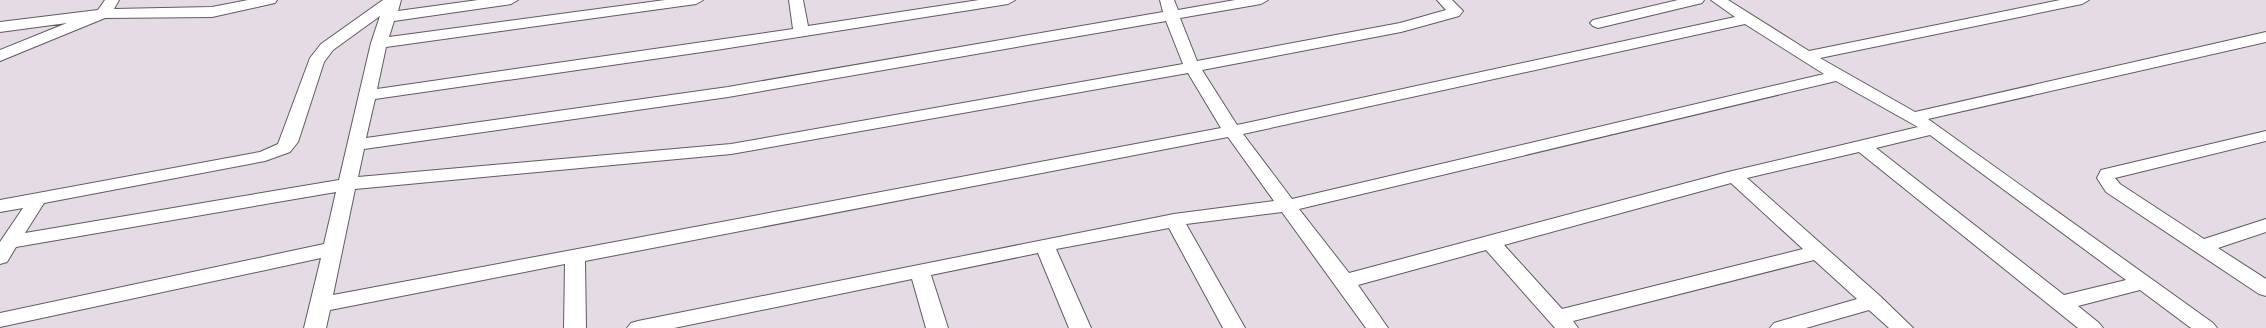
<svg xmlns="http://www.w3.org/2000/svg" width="2266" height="328" viewBox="0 0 2266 328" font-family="Inter,sans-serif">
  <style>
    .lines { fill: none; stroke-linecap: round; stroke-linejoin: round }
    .street-casing { stroke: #615a62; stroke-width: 2 }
    .street { fill: #fff; fill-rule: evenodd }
  </style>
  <rect width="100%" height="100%" fill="#e4dbe5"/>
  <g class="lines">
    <defs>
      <path id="street" d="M105 0H119L114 9 212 7 248 0H277L275 3 212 17 105 18 0 61V50L67 23 0 32V22L98 10Z
        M383 0H401L398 11 478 0H518L511 4 394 21 389 37 665 0H703L696 4 386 47 377 89 793 29 789 0H803L808 26 979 0H1015L1008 4 716 50 375 99 366 138 728 87 1163 12 1160 0H1174L1178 10 1235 0H1268L1261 4 1180 18 1197 61 1400 23 1446 10 1437 0H1452L1463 11 1459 16 1401 32 1202 70 1237 125 1735 17 1711 0H1728L1809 51 2060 0H2089L2082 4 1820 58 1915 112 2266 32V42L1928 119 2213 323 2217 328H2191L2140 290 2078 306 2099 323 2103 328H2078L1859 152 1747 178 1880 296 1913 328H1889L1869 310 1806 328H1770L1774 323 1857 299 1814 260 1573 321 1578 328H1555L1486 250 1358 285 1388 328H1366L1282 212 1186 224 1245 328H1223L1169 228 1056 249 1091 328H1069L1038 253 931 275 948 328H926L912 279 674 328H627L631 323 638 321 1174 214 1274 201 1228 137 585 261 586 328H564L565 264 330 310 326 328H304L321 258 0 327V313L324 244 336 192 16 247 7 262 0 264V242L23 208 0 212V200L260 152 278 144 310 58 321 44ZM380 16 371 43 339 180 25 233 44 203 265 161 290 152 298 142 324 62 333 50ZM1166 21 1183 64 731 144 358 177 364 149 728 97ZM1745 24 1824 74 1292 199 1243 134ZM1188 73 1221 128 333 295 355 189 731 154ZM1836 81 1918 127 1728 172 1349 273 1299 209ZM1930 135 2126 280 2064 295 1876 148ZM1731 183 1803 249 1562 309 1504 245Z
        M1678 0H1704L1702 3 1598 28 1593 26 1590 23 1593 20Z
        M2266 131V141L2115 178 2120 184 2204 239 2266 219V232L2218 248 2266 279V296L2259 294 2106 192 2097 178 2101 170Z"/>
    </defs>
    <use href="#street" class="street-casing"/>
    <use href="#street" class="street"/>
  </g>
</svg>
